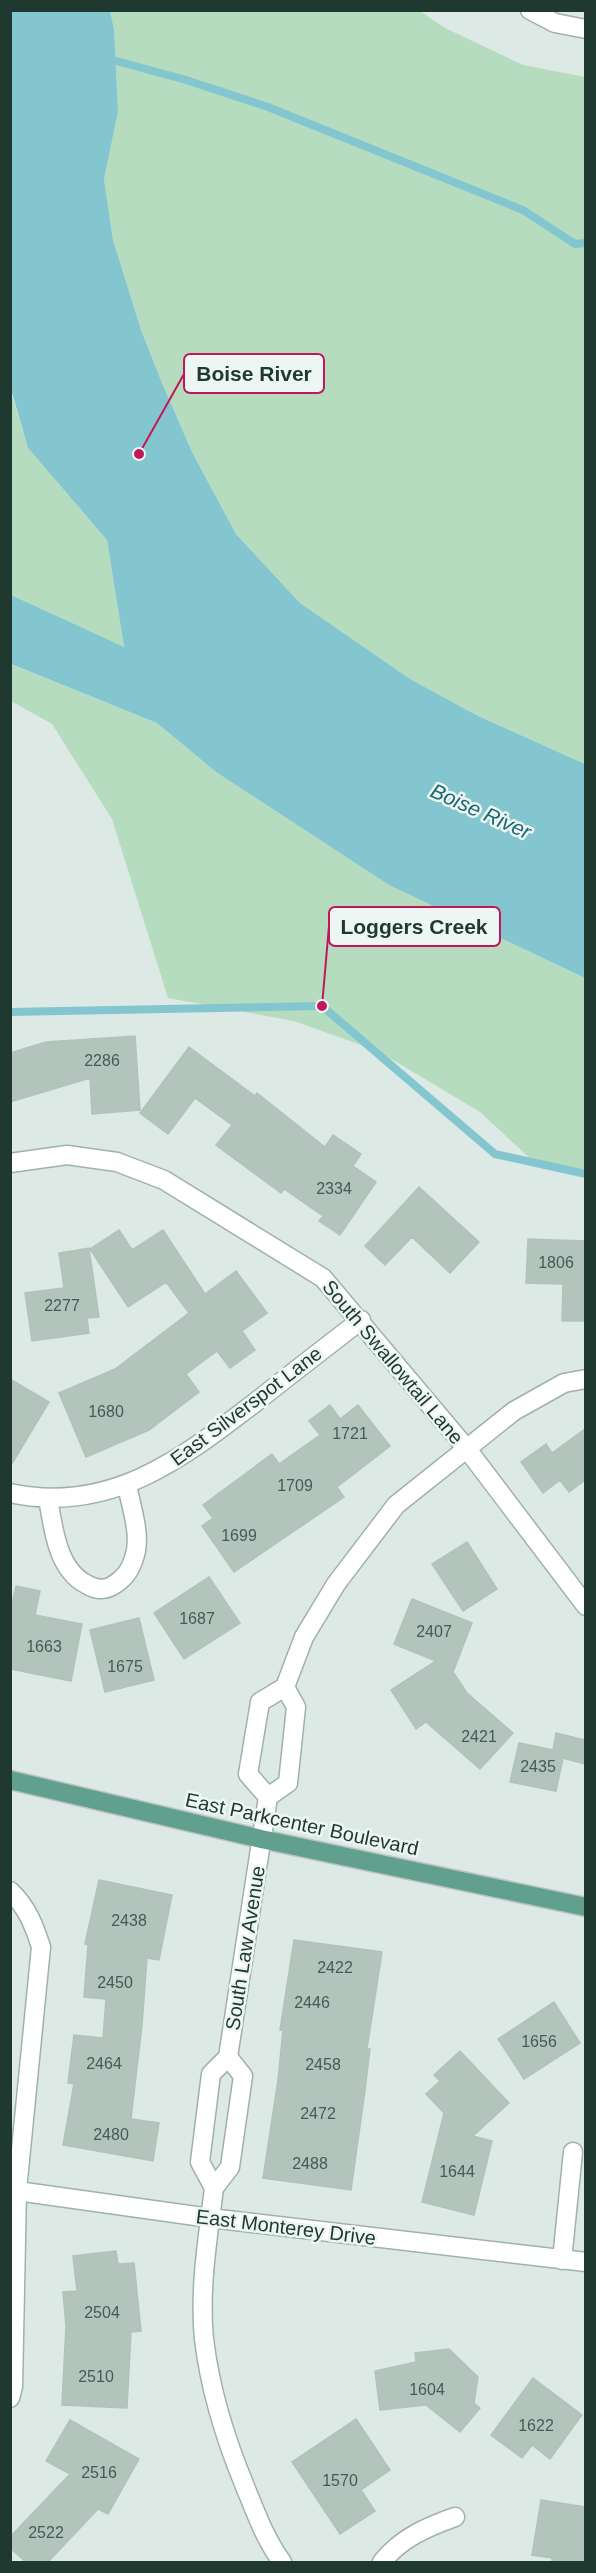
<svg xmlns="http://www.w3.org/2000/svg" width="596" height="2573" viewBox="0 0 596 2573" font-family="Arial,sans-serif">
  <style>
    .green { fill: #b5dcbf }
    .water { fill: #83c6d0 }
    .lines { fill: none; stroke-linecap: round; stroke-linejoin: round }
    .stream { stroke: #83c6d0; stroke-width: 8 }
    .building { fill: #b3c4bd; stroke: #b0c3bb; stroke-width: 1.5 }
    .minor-casing { stroke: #a0b1ab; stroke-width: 21 }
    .major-casing { stroke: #bcc4c1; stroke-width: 21 }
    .minor { stroke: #fff; stroke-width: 18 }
    .major { stroke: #61a08f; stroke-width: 18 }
    .labels { text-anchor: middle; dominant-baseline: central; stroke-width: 5; stroke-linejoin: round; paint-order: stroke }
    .number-label { font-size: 16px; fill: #445c54 }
    .street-label { font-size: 20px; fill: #1f3931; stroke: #edf6f2 }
    .water-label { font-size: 21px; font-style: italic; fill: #196775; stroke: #edf6f2 }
    .leader { fill: none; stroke: #c2185b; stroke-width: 2 }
    .callout-dot { fill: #c2185b; stroke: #edf6f2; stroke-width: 2 }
    .callout { fill: #edf6f2; stroke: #c2185b; stroke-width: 2 }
    .callout-label { font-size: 21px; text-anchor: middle; font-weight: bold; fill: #1f3931 }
  </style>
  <rect width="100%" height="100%" fill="#dde9e4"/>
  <path class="green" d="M110 11H420L445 28 523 65 585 77V764L478 716 410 679 300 603 236 534 192 452 162 383 141 330 113 240 104 179 118 112 114 29Z
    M10 389 28 448 107 540 124 648 11 595Z
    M10 664 157 723 216 772 389 885 585 978V1170L533 1161 480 1112 378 1051 294 1021 168 998 112 819 52 724 11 701Z"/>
  <path class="water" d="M10 11H110L114 29 118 112 104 179 113 240 141 330 162 383 192 452 236 534 300 603 410 679 478 716 585 764V978L389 885 216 772 157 723 11 664V595L124 647 107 540 28 448 11 389Z"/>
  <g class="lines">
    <path class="stream" d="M109 59 186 80 268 107 523 210 575 244 586 243
      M10 1012 322 1006 495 1154 586 1174"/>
  </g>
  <path class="building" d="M135 1036 140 1110 92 1114 90 1078 10 1102V1053L46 1042Z
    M189 1047 255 1096 257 1093 325 1147 333 1135 361 1154 353 1166 376 1182 340 1235 319 1221 323 1216 284 1189 281 1193 216 1145 232 1125 195 1098 168 1134 140 1113Z
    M419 1187 479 1242 450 1273 412 1237 385 1265 365 1246Z
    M119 1230 132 1250 163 1230 205 1294 236 1271 267 1313 242 1331 255 1350 230 1368 217 1351 186 1374 199 1392 149 1430 86 1457 59 1393 115 1369 189 1313 166 1282 128 1307 90 1249Z
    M528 1239 585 1241V1321H562L563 1284 526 1283Z
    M89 1248 99 1317 87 1318 89 1333 32 1341 25 1293 64 1288 59 1253Z
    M10 1379 49 1402 10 1467Z
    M330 1405 340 1419 358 1405 390 1446 337 1487 344 1497 234 1572 202 1526 213 1518 203 1505 272 1454 279 1464 320 1435 309 1421Z
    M585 1429V1480L569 1492 560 1480 543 1493 521 1462 546 1444 552 1453Z
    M467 1542 497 1589 463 1611 432 1564Z
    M209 1577 240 1623 184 1659 154 1613Z
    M16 1586 40 1591 35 1615 82 1624 71 1681 10 1669V1613Z
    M412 1599 472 1623 453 1672 467 1693 513 1733 480 1769 426 1722 416 1729 391 1690 436 1661 394 1644Z
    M139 1618 154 1680 105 1692 90 1630Z
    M556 1733 585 1740V1764L563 1758 556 1791 510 1782 519 1743 553 1750Z
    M99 1880 172 1895 159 1960 147 1958 142 2025 131 2119 159 2123 153 2161 63 2145 74 2084 68 2083 74 2035 103 2038 106 1999 84 1997 88 1945 85 1944Z
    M294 1940 382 1952 367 2049H370L364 2098 351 2190 263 2178 278 2080 283 2030H280Z
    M554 2002 580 2043 524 2079 498 2039Z
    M460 2051 509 2103 473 2136 492 2141 474 2215 422 2202 444 2113 426 2094 440 2081 434 2075Z
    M116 2251 118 2264 134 2263 141 2331 131 2332 127 2408 62 2405 66 2326 63 2292 77 2291 73 2256Z
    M449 2349 478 2377 474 2403 480 2408 460 2432 426 2405 380 2410 375 2371 416 2362 415 2353Z
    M533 2378 582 2415 550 2459 532 2445 522 2458 491 2435Z
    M356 2419 390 2470 361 2490 375 2511 340 2534 292 2462Z
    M70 2420 139 2459 108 2514 98 2509 48 2562H26L10 2548V2537L70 2474 46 2461Z
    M541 2500 585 2507V2562H552V2558L532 2555Z"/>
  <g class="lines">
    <defs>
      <path id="minor" d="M530 10 555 23 586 29
        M10 1163 67 1155 117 1162 164 1180 323 1278 467 1449 586 1606
        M10 1493C110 1515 183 1458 257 1401 291 1374 326 1347 361 1320
        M48 1498C53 1527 57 1569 86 1584 94 1589 103 1591 112 1586 124 1579 130 1571 134 1558 142 1536 131 1507 127 1485
        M285 1687 296 1707 288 1783 268 1797 248 1774 260 1702 285 1687 304 1637 336 1584 396 1505 514 1411 564 1383 586 1379
        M10 1891C27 1907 34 1925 41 1947L17 2190 13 2387 10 2398
        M228 2057 243 2076 230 2167 214 2188 200 2162 211 2074 228 2057 268 1797
        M214 2188C208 2237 199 2289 204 2339 210 2389 225 2438 244 2484 255 2511 265 2539 282 2562
        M10 2190 210 2218 586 2262
        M562 2260 573 2152
        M382 2562C401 2538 427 2527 455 2517"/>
      <path id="major" d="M10 1780 261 1839 586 1907"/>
    </defs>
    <use href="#minor" class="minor-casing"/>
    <use href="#major" class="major-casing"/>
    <use href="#minor" class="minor"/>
    <use href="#major" class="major"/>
  </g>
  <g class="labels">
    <g class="number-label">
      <text x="102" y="1060">2286</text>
      <text x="334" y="1188">2334</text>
      <text x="556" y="1262">1806</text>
      <text x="62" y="1305">2277</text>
      <text x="106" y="1411">1680</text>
      <text x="350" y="1433">1721</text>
      <text x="295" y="1485">1709</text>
      <text x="239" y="1535">1699</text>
      <text x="197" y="1618">1687</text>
      <text x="434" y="1631">2407</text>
      <text x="44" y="1646">1663</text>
      <text x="125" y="1666">1675</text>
      <text x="479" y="1736">2421</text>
      <text x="538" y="1766">2435</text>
      <text x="129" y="1920">2438</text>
      <text x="335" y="1967">2422</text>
      <text x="115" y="1982">2450</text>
      <text x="312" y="2002">2446</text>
      <text x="539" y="2041">1656</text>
      <text x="104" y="2063">2464</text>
      <text x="323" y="2064">2458</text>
      <text x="318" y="2113">2472</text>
      <text x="111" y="2134">2480</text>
      <text x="310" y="2163">2488</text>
      <text x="457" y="2171">1644</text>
      <text x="102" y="2312">2504</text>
      <text x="96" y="2376">2510</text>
      <text x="427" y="2389">1604</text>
      <text x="536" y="2425">1622</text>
      <text x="99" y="2472">2516</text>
      <text x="340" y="2480">1570</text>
      <text x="46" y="2532">2522</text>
    </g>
    <g class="street-label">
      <text transform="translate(393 1362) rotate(50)">South Swallowtail Lane</text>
      <text transform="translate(246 1406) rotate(-37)">East Silverspot Lane</text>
      <text transform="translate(302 1824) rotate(12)">East Parkcenter Boulevard</text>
      <text transform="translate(245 1948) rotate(-81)">South Law Avenue</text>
      <text transform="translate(286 2227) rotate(7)">East Monterey Drive</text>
    </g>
    <g class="water-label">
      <text transform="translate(481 811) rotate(24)">Boise River</text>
    </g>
  </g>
  <path class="leader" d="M139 454L184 374M322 1006L329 926"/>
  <g class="callout-dot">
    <circle cx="139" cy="454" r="6"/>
    <circle cx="322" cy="1006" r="6"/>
  </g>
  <g class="callout">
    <rect x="184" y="354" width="140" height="39" rx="6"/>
    <rect x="329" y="907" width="171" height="39" rx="6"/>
  </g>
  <g class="callout-label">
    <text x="254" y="381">Boise River</text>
    <text x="414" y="934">Loggers Creek</text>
  </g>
  <rect width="596" height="2573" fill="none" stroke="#1f3931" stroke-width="24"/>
</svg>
